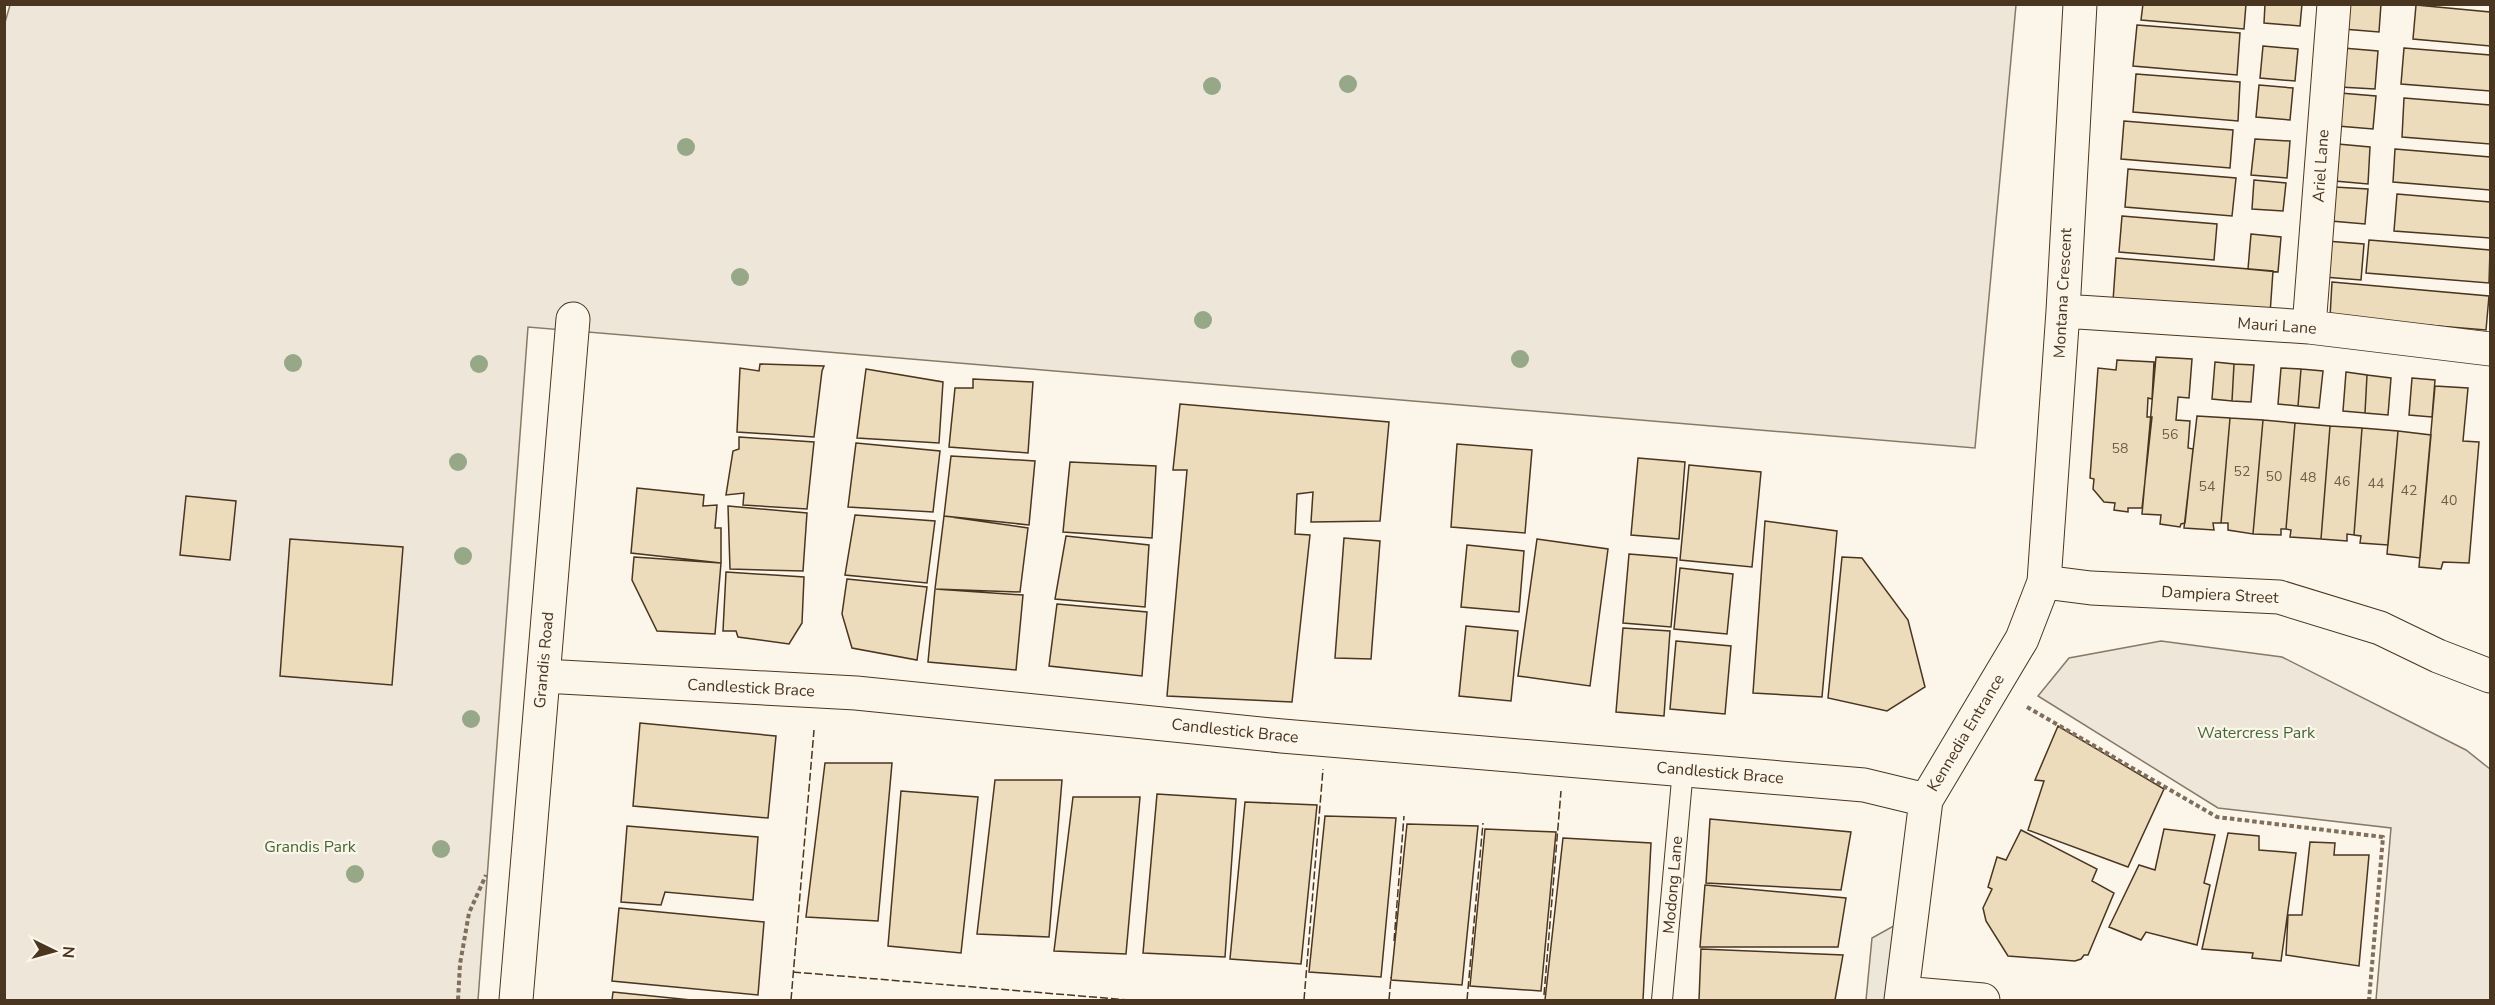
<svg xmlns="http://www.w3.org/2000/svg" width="2495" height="1005" viewBox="0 0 2495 1005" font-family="'Nunito Sans',sans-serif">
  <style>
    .green { fill: #ede6d9; stroke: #887966; stroke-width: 1.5 }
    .parking { fill: #ede7d9; stroke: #887966; stroke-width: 1.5 }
    .building { fill: #ecdcbc; stroke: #4a3520; stroke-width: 1.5 }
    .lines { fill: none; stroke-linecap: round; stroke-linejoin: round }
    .service-casing { stroke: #4a3520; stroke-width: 22 }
    .minor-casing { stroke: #4a3520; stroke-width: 35 }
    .path { stroke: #7f6f5c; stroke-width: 4; stroke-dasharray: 4.5 3; stroke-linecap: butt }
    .service { stroke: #fbf6e9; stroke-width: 20 }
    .minor { stroke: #fbf6e9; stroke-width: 33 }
    .fence { stroke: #4a3520; stroke-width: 1.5; stroke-dasharray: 8 3; stroke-linecap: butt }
    .tree { fill: #96a887 }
    .labels { text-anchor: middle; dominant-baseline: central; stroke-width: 4.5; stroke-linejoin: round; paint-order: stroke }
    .number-label { font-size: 14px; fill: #725f47 }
    .street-label { font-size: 16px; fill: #4a3520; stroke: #fbf6e9 }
    .park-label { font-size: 16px; fill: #436837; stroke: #fbf6e9 }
  </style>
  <rect width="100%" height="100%" fill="#fbf6e9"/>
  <path class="green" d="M10 5H2016L1975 448 528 327 478 1000H5L4 26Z
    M2161 641 2282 657 2466 750 2490 769V1000H2376L2391 828 2218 808 2038 696 2069 658Z"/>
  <path class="parking" d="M1906 919 1897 1000H1866L1872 938Z"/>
  <path class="building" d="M2143 4H2246L2244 29 2141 20Z
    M2265 4H2302L2300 26 2264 23Z
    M2345 4H2381L2379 32 2343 29Z
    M2416 5 2490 12V46L2413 39Z
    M2137 25 2240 33 2237 75 2133 66Z
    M2263 46 2298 49 2295 81 2260 78Z
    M2343 48 2378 51 2375 89 2340 87Z
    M2404 48 2490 55V91L2401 84Z
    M2136 74 2240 82 2238 121 2133 112Z
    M2259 85 2293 88 2290 120 2256 117Z
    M2340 93 2376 96 2373 129 2338 126Z
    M2404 98 2490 105V144L2402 137Z
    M2124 121 2233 130 2230 168 2121 159Z
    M2255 139 2290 141 2287 178 2251 175Z
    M2338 144 2370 147 2368 184 2335 181Z
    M2395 149 2490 157V190L2393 182Z
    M2128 169 2236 178 2232 216 2125 207Z
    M2254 180 2286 183 2283 211 2252 209Z
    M2334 187 2368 189 2365 224 2331 221Z
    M2397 194 2490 202V238L2394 231Z
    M2122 216 2217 224 2214 260 2119 252Z
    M2251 234 2281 237 2278 272 2248 269Z
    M2369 240 2490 250 2489 283 2366 273Z
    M2326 241 2364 244 2361 280 2324 277Z
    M2116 258 2273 271 2270 314 2113 301Z
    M2332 282 2489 296 2486 330 2330 317Z
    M2156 357 2192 359 2189 398 2178 397 2176 420 2190 421 2188 448 2193 449 2185 523 2181 524 2180 527 2160 524 2161 515 2142 514Z
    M2117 360 2154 362 2152 399 2148 398 2147 417H2152L2142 508H2128V512L2114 510 2115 503 2104 502 2093 489 2094 479 2090 478 2098 368 2116 370Z
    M2215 362 2234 364 2232 401 2212 399Z
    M760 364 824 366 822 371 814 437 737 432 740 368 759 371Z
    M2234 364 2254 365 2251 402 2232 401Z
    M2281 368 2301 369 2298 406 2278 404Z
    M866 369 943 382 939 443 857 438Z
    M2301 369 2323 371 2319 408 2298 406Z
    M2346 372 2367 375 2365 413 2343 411Z
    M2367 375 2391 378 2388 415 2365 413Z
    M2412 378 2435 380 2432 417 2409 415Z
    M973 379 1033 382 1028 453 949 447 955 388H973Z
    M2435 386 2468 388 2463 441 2479 442 2469 563 2443 562 2441 569 2419 567Z
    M1180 404 1389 422 1380 521 1311 522 1313 492 1297 494 1295 534 1310 535 1292 702 1167 696 1187 470H1173Z
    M2197 416 2230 418 2221 523H2213L2214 530 2184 528Z
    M2230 418 2263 420 2253 534 2228 530V523H2221Z
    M2263 420 2295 423 2286 529H2281V535L2253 534Z
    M2295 423 2330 426 2321 539 2290 537 2291 530 2286 529Z
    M2330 426 2362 428 2354 535 2347 534V541L2321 539Z
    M2362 428 2398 431 2388 545 2360 543 2361 536 2354 535Z
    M2398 431 2431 435 2420 558 2387 554Z
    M739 437 814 442 807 509 743 505 744 493 726 495 733 451 739 449Z
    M856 443 940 451 933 512 848 507Z
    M1457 444 1532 450 1525 533 1451 527Z
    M951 456 1035 461 1029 525 944 516Z
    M1638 458 1685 462 1679 539 1631 535Z
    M1070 462 1156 466 1152 538 1063 532Z
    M1689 465 1761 472 1752 567 1680 560Z
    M637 488 704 495 703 506 717 505 715 528H721V563L631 553Z
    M186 496 236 501 230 560 180 555Z
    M728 506 807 513 803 571 730 569Z
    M855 515 935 521 927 583 845 575Z
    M944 516 1028 528 1020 592 935 589Z
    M1765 521 1837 531 1822 697 1753 693Z
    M1066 536 1149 545 1145 607 1055 599Z
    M1344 538 1380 541 1371 659 1335 658Z
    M290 539 403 547 392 685 280 676Z
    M1537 539 1608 549 1590 686 1518 676Z
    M1467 545 1524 551 1519 612 1461 607Z
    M1629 554 1677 558 1671 627 1623 623Z
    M634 557 721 563 715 634 657 631 632 580Z
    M1842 557 1862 558 1908 620 1925 687 1887 711 1828 698Z
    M1680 568 1733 574 1727 634 1674 629Z
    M726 572 804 577 802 623 789 644 738 637 736 631H723Z
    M847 579 927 587 917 660 852 648 842 614Z
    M935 589 1023 595 1016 670 928 662Z
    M1057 604 1147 612 1142 676 1049 666Z
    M1466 626 1518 631 1511 701 1459 696Z
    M1623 628 1670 631 1664 716 1616 712Z
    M1676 641 1731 646 1725 714 1670 709Z
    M640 723 776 736 768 818 633 806Z
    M2058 726 2164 789 2128 867 2028 830 2044 781 2035 780Z
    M825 763H892L878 921 806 917Z
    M995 780H1062L1049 937 977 934Z
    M901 791 978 797 961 953 888 946Z
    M1157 794 1236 799 1225 957 1143 953Z
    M1073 797H1140L1126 954 1054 951Z
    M1245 802 1317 805 1301 964 1230 959Z
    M1325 816 1396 818 1381 977 1309 972Z
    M1710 819 1851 832 1841 890 1706 883Z
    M1407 824 1478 826 1462 985 1391 980Z
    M627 826 758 837 753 900 665 892 661 905 621 902Z
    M1485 829 1556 832 1541 991 1470 986Z
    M2164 829 2215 835 2204 883 2210 885 2197 945 2146 932 2141 940 2109 927 2139 865 2155 870Z
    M2021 830 2097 869 2092 881 2114 893 2088 955H2084L2081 959 2075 961 2008 956 1986 921 1983 908 1992 889 1988 887 1997 857 2006 860Z
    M2228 833 2259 836V850L2296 853 2281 961 2252 958 2253 953 2202 949Z
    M1563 838 1651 843 1643 1000H1545Z
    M2310 842 2335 843 2334 855H2369L2359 966 2286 955 2288 915H2302Z
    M1705 885 1846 898 1838 947H1700Z
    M619 908 764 922 758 995 612 981Z
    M1701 949 1843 955 1835 1000H1699Z
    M613 992 691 1000H612Z"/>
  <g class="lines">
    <defs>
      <path id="service" d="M1662 1000 1683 769"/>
      <path id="minor" d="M2063 311 2309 327 2490 349
        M2309 327 2334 4
        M2044 582 2091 588 2279 597 2380 628 2438 656 2490 676
        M543 676 856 693 1282 736 1864 785 1926 800
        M1902 993 1983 1000
        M516 1000 573 319
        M1901 1000 1926 800 2022 639 2044 582 2063 311 2080 4"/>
    </defs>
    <use href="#service" class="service-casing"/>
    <use href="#minor" class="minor-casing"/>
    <path class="path" d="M2027 707 2217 817 2383 837 2369 1000
      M458 1000 460 964 469 913 486 875"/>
    <use href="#service" class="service"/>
    <use href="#minor" class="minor"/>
    <path class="fence" d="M1394 941 1404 816
      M793 972 1129 1000
      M1544 995 1561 791
      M791 1000 814 730
      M1304 1000 1323 769
      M1389 1000 1391 977
      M1467 1000 1483 823"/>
  </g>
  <g class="tree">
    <circle cx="1348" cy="84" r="9"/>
    <circle cx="1212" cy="86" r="9"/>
    <circle cx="686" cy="147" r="9"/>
    <circle cx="740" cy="277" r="9"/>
    <circle cx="1203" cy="320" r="9"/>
    <circle cx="1520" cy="359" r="9"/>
    <circle cx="293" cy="363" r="9"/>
    <circle cx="479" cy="364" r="9"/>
    <circle cx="458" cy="462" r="9"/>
    <circle cx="463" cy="556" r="9"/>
    <circle cx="471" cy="719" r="9"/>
    <circle cx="441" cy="849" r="9"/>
    <circle cx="355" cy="874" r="9"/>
  </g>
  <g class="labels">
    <g class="number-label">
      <text x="2170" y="434">56</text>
      <text x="2120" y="448">58</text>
      <text x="2242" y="471">52</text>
      <text x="2274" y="476">50</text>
      <text x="2308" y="477">48</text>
      <text x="2342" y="481">46</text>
      <text x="2376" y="483">44</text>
      <text x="2207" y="486">54</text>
      <text x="2409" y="490">42</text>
      <text x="2449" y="500">40</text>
    </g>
    <g class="street-label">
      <text transform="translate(2321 166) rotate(-86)">Ariel Lane</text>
      <text transform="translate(2063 293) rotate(-87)">Montana Crescent</text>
      <text transform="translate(2277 326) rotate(4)">Mauri Lane</text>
      <text transform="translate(2220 595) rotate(3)">Dampiera Street</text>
      <text transform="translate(544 660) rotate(-85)">Grandis Road</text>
      <text transform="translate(751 688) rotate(3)">Candlestick Brace</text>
      <text transform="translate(1235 731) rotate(6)">Candlestick Brace</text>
      <text transform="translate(1966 733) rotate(-59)">Kennedia Entrance</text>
      <text transform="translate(1720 773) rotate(5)">Candlestick Brace</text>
      <text transform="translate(1673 885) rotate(-85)">Modong Lane</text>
    </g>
    <g class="park-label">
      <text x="2256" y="733">Watercress Park</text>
      <text x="310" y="847">Grandis Park</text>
    </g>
  </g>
  <rect width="2495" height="1005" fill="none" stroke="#4a3520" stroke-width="12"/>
  <g transform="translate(54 951) rotate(95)" stroke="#fbf6e9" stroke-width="4.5" paint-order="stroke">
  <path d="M0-4.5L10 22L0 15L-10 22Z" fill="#4a3520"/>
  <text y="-9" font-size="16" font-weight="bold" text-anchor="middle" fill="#4a3520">N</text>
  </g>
</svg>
